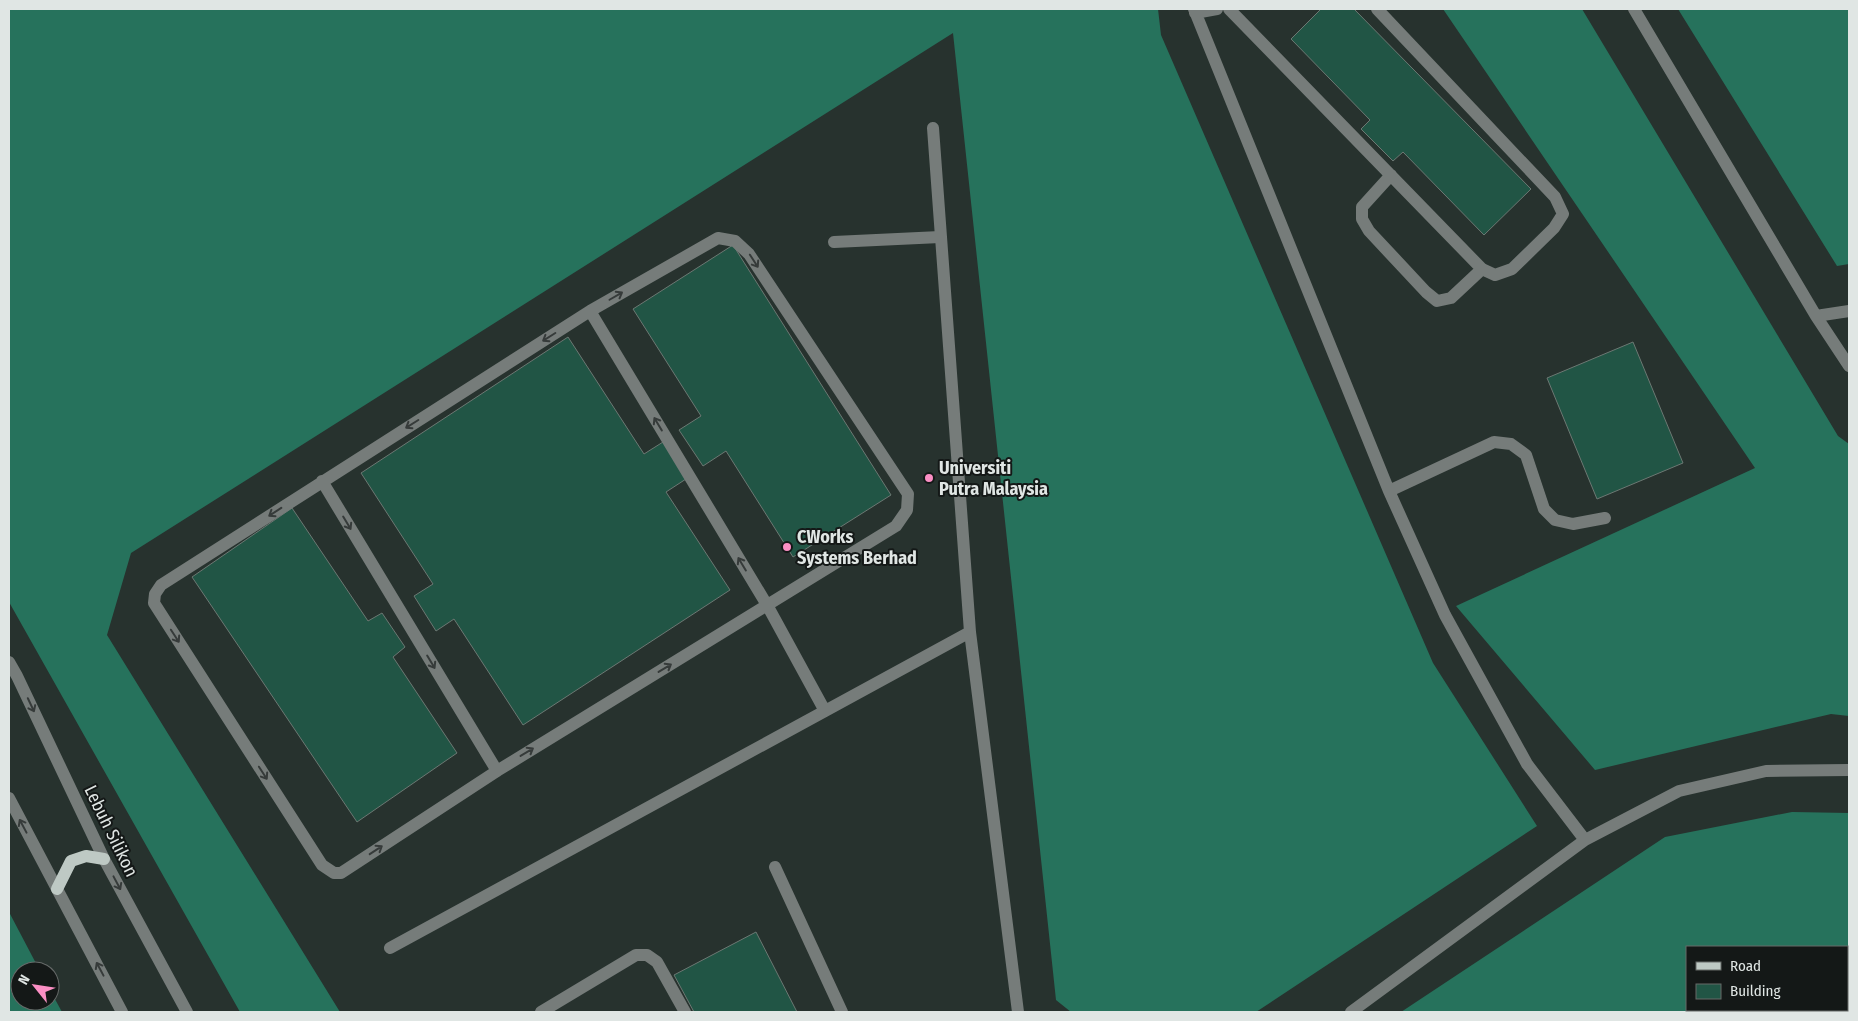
<svg xmlns="http://www.w3.org/2000/svg" width="1858" height="1021" viewBox="0 0 1858 1021" font-family="'Fira Sans Condensed',sans-serif">
  <style>
    .forest { fill: #26725c; fill-rule: evenodd }
    .building { fill: #215545; stroke: #6c7873 }
    .lines { fill: none; stroke-linecap: round; stroke-linejoin: round }
    .minor { stroke: #767c7a; stroke-width: 12 }
    .major { stroke: #bec9c4; stroke-width: 12 }
    .oneway { stroke: #363b3a }
    .poi-dot { fill: #fb8fc4; stroke: #141817; stroke-width: 2 }
    .labels { text-anchor: middle; dominant-baseline: central; stroke-width: 4; stroke-linejoin: round; paint-order: stroke }
    .poi-label { font-size: 18px; font-weight: bold; fill: #e0e6e4; stroke: #141817; text-anchor: start }
    .street-label { font-size: 18px; fill: #e0e6e4; stroke: #141817 }
  </style>
  <rect width="100%" height="100%" fill="#27322e"/>
  <path class="forest" d="M9 9H1158L1161 35 1433 663 1537 826 1256 1012H1071L1056 1000 953 33 131 553 107 635 340 1012H240L9 602Z
    M1443 9H1582L1838 436 1849 444V716L1831 714 1595 770 1456 606 1755 468Z
    M1678 9H1849V264L1837 266Z
    M1792 812 1849 813V1012H1401L1665 837ZM1847 947V1010H1687V947Z
    M9 912 40 971H20V1001H50V990L62 1012H9Z"/>
  <path class="building" d="M1321 9H1354L1531 189 1484 235 1403 152 1393 161 1361 129 1370 120 1291 39Z
    M733 245 891 495 793 557 726 451 703 466 679 430 701 416 633 309Z
    M568 337 644 454 663 442 686 479 666 492 730 590 523 725 454 619 436 631 414 596 433 584 361 473Z
    M1633 342 1683 463 1597 499 1547 378Z
    M292 508 368 621 382 613 405 647 393 657 457 753 357 822 192 577Z
    M756 932 797 1012H694L674 975Z"/>
  <g class="lines">
    <path class="minor" d="M1194 9 1389 491 1445 615 1527 764 1585 840
      M1229 9 1482 269 1495 275 1512 269 1554 228 1563 214 1555 197 1377 9
      M1634 9 1816 316 1849 366
      M1195 13 1217 9
      M933 128 970 632 1018 1012
      M1391 175 1362 207V219L1369 231 1426 292 1437 301 1451 298 1482 269
      M834 242 940 237
      M590 311 161 585 155 594 154 603 322 865 334 873H341L497 771 896 526 907 510 908 494 749 254 735 241 718 238 590 311 767 605 825 711
      M1816 316 1849 311
      M322 481 497 771
      M1389 491 1494 442 1511 444 1526 455 1544 509 1555 520 1573 524 1605 518
      M9 662 17 676 104 859 187 1012
      M9 798 122 1012
      M775 867 842 1012
      M390 948 970 632
      M541 1012 636 955H647L657 962 685 1012
      M1351 1012 1585 840 1679 791 1766 771 1849 770"/>
    <path class="major" d="M57 889 71 861 86 856 104 859"/>
  </g>
  <defs><path id="oneway-shaft" d="M-6 0H5M1.5-3L5.5 0L1.5 3" fill="none" stroke-width="1.6" stroke-linecap="round" stroke-linejoin="round" transform="scale(1.25)"/></defs>
  <g class="oneway">
    <use href="#oneway-shaft" transform="translate(754 261) rotate(57)"/>
    <use href="#oneway-shaft" transform="translate(616 296) rotate(-30)"/>
    <use href="#oneway-shaft" transform="translate(549 337) rotate(148)"/>
    <use href="#oneway-shaft" transform="translate(412 424) rotate(148)"/>
    <use href="#oneway-shaft" transform="translate(658 424) rotate(-121)"/>
    <use href="#oneway-shaft" transform="translate(275 512) rotate(147)"/>
    <use href="#oneway-shaft" transform="translate(347 523) rotate(59)"/>
    <use href="#oneway-shaft" transform="translate(742 564) rotate(-121)"/>
    <use href="#oneway-shaft" transform="translate(175 636) rotate(57)"/>
    <use href="#oneway-shaft" transform="translate(431 662) rotate(59)"/>
    <use href="#oneway-shaft" transform="translate(665 668) rotate(-31)"/>
    <use href="#oneway-shaft" transform="translate(31 705) rotate(65)"/>
    <use href="#oneway-shaft" transform="translate(527 752) rotate(-31)"/>
    <use href="#oneway-shaft" transform="translate(263 773) rotate(57)"/>
    <use href="#oneway-shaft" transform="translate(23 826) rotate(-118)"/>
    <use href="#oneway-shaft" transform="translate(376 850) rotate(-33)"/>
    <use href="#oneway-shaft" transform="translate(117 883) rotate(62)"/>
    <use href="#oneway-shaft" transform="translate(100 969) rotate(-118)"/>
  </g>
  <g class="poi-dot">
    <circle cx="929" cy="478" r="5"/>
    <circle cx="787" cy="547" r="5"/>
  </g>
  <g class="labels">
    <g class="poi-label">
      <text x="939" y="468">Universiti<tspan x="939" dy="21">Putra Malaysia</tspan></text>
      <text x="797" y="537">CWorks<tspan x="797" dy="21">Systems Berhad</tspan></text>
    </g>
    <g class="street-label">
      <text transform="translate(111 831) rotate(64)">Lebuh Silikon</text>
    </g>
  </g>
  <rect width="1858" height="1021" fill="none" stroke="#e0e6e4" stroke-width="20"/>
  <rect x="1686" y="946" width="162" height="65" fill="#141817" stroke="#666a69"/>
  <rect x="1696" y="962" width="25" height="8" fill="#bec9c4" stroke="#666a69"/>
  <text x="1730" y="971" font-size="15" fill="#e0e6e4">Road</text>
  <rect x="1696" y="984" width="25" height="15" fill="#215545" stroke="#666a69"/>
  <text x="1730" y="996" font-size="15" fill="#e0e6e4">Building</text>
  <g transform="translate(35 986) rotate(300)"><circle r="24" fill="#141817" stroke="#666a69"/>
  <path d="M0-4L9 19L0 12L-9 19Z" fill="#fb8fc4"/>
  <text y="-8" font-size="14" font-weight="bold" text-anchor="middle" fill="#e0e6e4">N</text>
  </g>
</svg>
